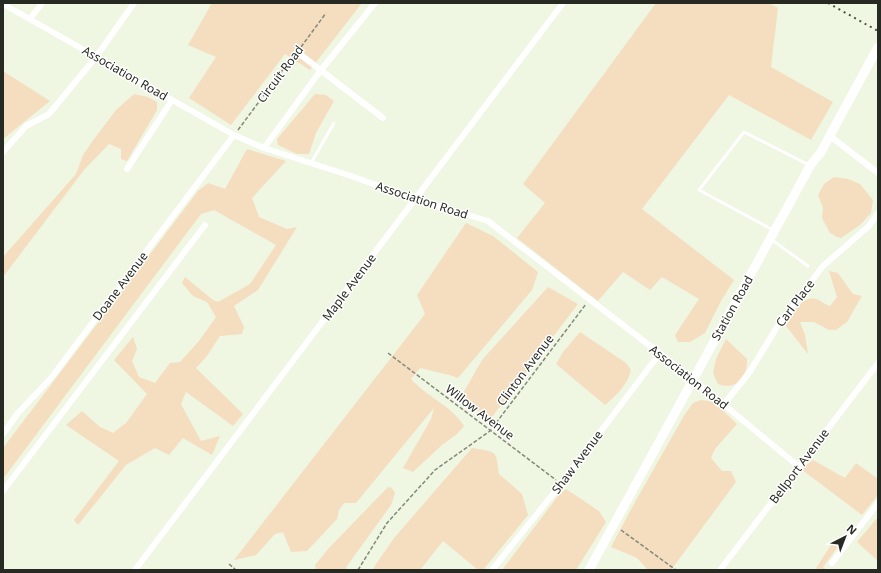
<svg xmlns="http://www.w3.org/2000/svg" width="881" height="573" viewBox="0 0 881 573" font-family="'Noto Sans',sans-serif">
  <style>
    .green { fill: #f5debf }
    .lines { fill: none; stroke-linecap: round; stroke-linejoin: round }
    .path { stroke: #83887a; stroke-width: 1.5; stroke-dasharray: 4 2; stroke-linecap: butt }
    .service { stroke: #fff; stroke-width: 3 }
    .minor { stroke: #fff; stroke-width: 6 }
    .secondary { stroke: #fff; stroke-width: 9 }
    .rail { stroke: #4e5247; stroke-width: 2; stroke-dasharray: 2 4; stroke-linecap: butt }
    .labels { text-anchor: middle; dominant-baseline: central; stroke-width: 3; stroke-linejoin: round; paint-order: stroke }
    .street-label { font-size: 12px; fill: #272a22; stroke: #fff }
  </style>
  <rect width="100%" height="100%" fill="#eff6e1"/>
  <path class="green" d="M212 3H362L310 70 285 54 231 125 189 98 216 57 188 45Z
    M656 3H769L778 8 771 67 833 102 811 140 729 95 642 209 734 280 721 301 705 333 690 342H678L675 335 699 299 662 277 650 290 623 272 598 301 517 238 545 203 523 184Z
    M3 71 50 101 3 139Z
    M134 94 148 97 157 102V110L127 161 121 159V149L109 144 84 170 3 277V257L76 174 83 155 94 139 116 110Z
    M315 94 326 95 334 101 316 133 309 154H297L278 145 277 139Z
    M247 149 286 161 252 198 259 217 287 229 297 227 258 290 234 306 244 327 242 334 220 336 207 356 196 368 243 414 233 426 186 392 181 404 201 441 220 436 212 455 183 438 169 455 155 448 126 465 78 525 74 520 119 461 66 425 82 411 100 427 113 433 126 423 147 394 114 360 133 337 137 349 132 361 139 377 155 383 170 363 180 362 199 341 216 317 207 302 193 296 182 283 185 277 213 300 218 302 250 284 276 245 214 210 201 214 3 479V448L198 191 208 183 225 189Z
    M834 177 848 179 860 184 873 200 871 213 860 225 841 238 837 237 830 233 822 218 823 208 818 195 824 184Z
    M466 223 493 236 538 272 532 290 458 378 449 375 420 368 411 379C427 397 452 406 464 426L457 434 442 445 413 472 403 468 431 419 434 408 356 503H344L339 510 337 519 307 551 291 552 283 532 275 534 256 555 234 560 425 314 417 295Z
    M829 271 838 273 853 294 862 296 847 322 836 330H829L814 322H800L805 335 808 354 786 326C792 316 801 295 816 299 821 301 826 305 830 306L837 297Z
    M548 287 578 304 489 421 462 395 482 360Z
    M580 332 626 363 631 370C628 384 617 395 605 405L556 364 563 352Z
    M726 339 747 359C748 377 735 391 718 384L713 373 716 359Z
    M701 400 714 402 737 424 715 449 711 458 722 471H731L736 482 671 570H648L637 558 611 547 635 502 685 414 693 403Z
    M472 448C496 452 496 449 499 474L522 494 528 515 483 570H478L443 541 420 570H372L394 538Z
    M813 460 845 478 856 463 878 479V495L862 515 801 469Z
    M388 487 392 488 395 493 391 505 347 566 346 570H316L315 565 328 549Z
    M566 489 599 511 606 522 576 570H502L558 496Z
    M878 517V561L857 542Z
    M842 541 823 567 827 570H818L816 568 831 545Z"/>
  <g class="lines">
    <path class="path" d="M301 47 326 13
      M238 130 293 56
      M388 353 556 480
      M621 530 676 570
      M229 564 236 570
      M358 570 387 523 435 470 490 431 586 304"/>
    <path class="service" d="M311 163 334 123
      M773 230 699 190 744 132 809 165
      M772 240 808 266"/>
    <path class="minor" d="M3 4 234 135 264 148 351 176 415 199 488 221 693 379 798 466
      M30 19 42 3
      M297 52 383 118
      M830 136 878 173
      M264 148 321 70 375 3
      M3 152 26 126 49 114 96 57 134 3
      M127 169 172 100
      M724 404 749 373 777 327 823 266 869 226 878 213
      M3 434 18 413 51 378 234 135
      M3 491 205 225
      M832 563 878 503
      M135 570 563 3
      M492 570 561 484 660 353
      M720 570 878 363"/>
    <path class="secondary" d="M589 570 810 166 821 152 878 47"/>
    <path class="rail" d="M828 3 878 31"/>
  </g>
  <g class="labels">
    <g class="street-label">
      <text transform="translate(125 73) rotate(30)">Association Road</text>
      <text transform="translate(280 74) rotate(-53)">Circuit Road</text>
      <text transform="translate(422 200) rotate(18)">Association Road</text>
      <text transform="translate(120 286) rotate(-53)">Doane Avenue</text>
      <text transform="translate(349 287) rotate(-53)">Maple Avenue</text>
      <text transform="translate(795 303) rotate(-53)">Carl Place</text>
      <text transform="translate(732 308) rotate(-61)">Station Road</text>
      <text transform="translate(525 370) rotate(-53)">Clinton Avenue</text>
      <text transform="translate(689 377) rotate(38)">Association Road</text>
      <text transform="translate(480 412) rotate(37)">Willow Avenue</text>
      <text transform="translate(577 462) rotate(-53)">Shaw Avenue</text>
      <text transform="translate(799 466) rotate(-53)">Bellport Avenue</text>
    </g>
  </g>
  <rect width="881" height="573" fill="none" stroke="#272a22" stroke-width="8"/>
  <g transform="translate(845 537) rotate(42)" stroke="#ffffff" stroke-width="3" paint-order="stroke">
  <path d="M0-3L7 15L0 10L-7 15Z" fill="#272a22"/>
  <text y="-6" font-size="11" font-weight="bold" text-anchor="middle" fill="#272a22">N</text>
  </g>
</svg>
